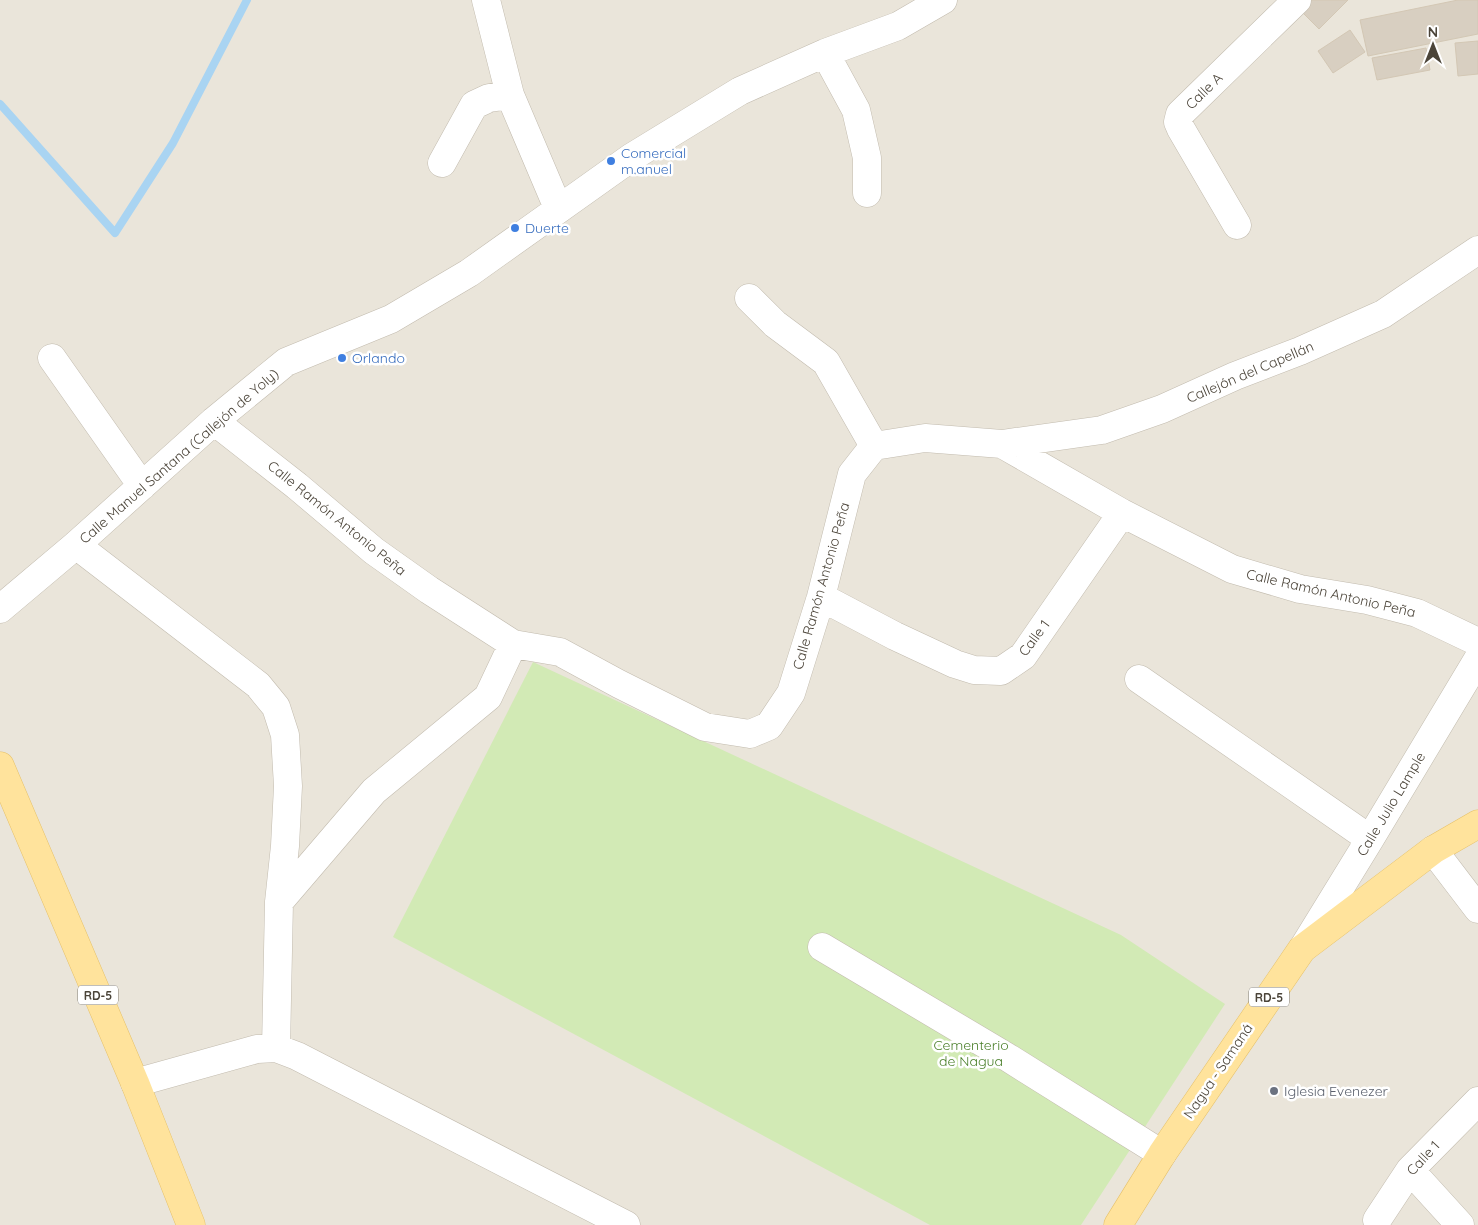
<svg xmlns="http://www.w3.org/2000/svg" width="1478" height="1225" viewBox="0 0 1478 1225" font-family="Quicksand,sans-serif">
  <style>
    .residential { fill: #eae5da }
    .green { fill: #d2eab5 }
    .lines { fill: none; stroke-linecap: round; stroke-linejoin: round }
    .stream { stroke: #a9d4f2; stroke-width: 8 }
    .building { fill: #d8cfc1; stroke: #d3c7b4 }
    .minor-casing { stroke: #c2bbae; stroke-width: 29 }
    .major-casing { stroke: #e6c16a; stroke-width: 29 }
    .minor { stroke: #fff; stroke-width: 28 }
    .major { stroke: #ffe39c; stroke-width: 28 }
    .shop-dot { fill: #3f7fe0; stroke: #fff; stroke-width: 2 }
    .worship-dot { fill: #6b7280; stroke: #fff; stroke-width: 2 }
    .labels { text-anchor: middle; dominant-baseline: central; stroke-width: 5; stroke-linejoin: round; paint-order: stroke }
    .shield { fill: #fff; stroke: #817c74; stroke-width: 1 }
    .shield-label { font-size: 12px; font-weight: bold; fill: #4b4439 }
    .street-label { font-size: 14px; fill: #4b4439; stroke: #fff }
    .shop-label { font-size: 14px; fill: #366cbe; stroke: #fff; text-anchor: start }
    .park-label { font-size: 14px; fill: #4a7f2a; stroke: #fff }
    .worship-label { font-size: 14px; fill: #5b616d; stroke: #fff; text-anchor: start }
  </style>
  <rect width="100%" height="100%" fill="#f6f3ec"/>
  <path class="residential" d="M0 0H1478V1225H0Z"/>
  <path class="green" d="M533 662 1121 935 1225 1004 1081 1225H930L393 937Z"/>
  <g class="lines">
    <path class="stream" d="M0 104 115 233 173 143 247 0"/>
  </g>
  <path class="building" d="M1309 0H1348L1319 29 1299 9Z
    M1458 0H1478V34L1368 56 1360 20Z
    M1350 30 1365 52 1333 73 1318 51Z
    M1478 41V74L1458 76 1455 43Z
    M1426 48 1430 70 1377 80 1372 58Z"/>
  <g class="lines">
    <defs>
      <path id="minor" d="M486 0 510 95 558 208
        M825 53 856 110 867 158V193
        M442 163 474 105 489 98 510 95
        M1237 225 1181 129 1178 122 1180 114 1297 0
        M749 298 775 324 826 362 874 446
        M52 358 142 486
        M214 421 297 486 374 551 429 590 513 644 560 652 619 684 705 727 750 734 769 726 791 693 821 597 852 474 874 446 925 438 1002 444 1122 513 1232 569 1300 589 1367 600 1417 613 1478 642
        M1002 444 1102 430 1162 409 1235 376 1300 351 1383 314 1478 250
        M76 545 258 685 276 707 285 735 288 786 285 846 279 902 276 1048
        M821 597 895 636 955 664 974 670 1001 671 1023 656 1122 513
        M0 609 76 545 214 421 286 362 391 319 469 273 632 157 740 91 825 53 898 26 943 0
        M1139 679 1370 839
        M1433 850 1478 909
        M279 902 374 791 488 697 513 644
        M822 947 1007 1057 1162 1154
        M1303 948 1370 839 1478 659
        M135 1083 257 1049 276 1048 297 1056 626 1225
        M1410 1170 1460 1225
        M1377 1220 1410 1170 1478 1101"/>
      <path id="major" d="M0 766 135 1083 191 1225
        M1118 1225 1162 1154 1302 949 1433 850 1478 824"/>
    </defs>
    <use href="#minor" class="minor-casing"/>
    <use href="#major" class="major-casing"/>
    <use href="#minor" class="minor"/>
    <use href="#major" class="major"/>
  </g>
  <g class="shop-dot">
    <circle cx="611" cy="161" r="5"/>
    <circle cx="515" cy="228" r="5"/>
    <circle cx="342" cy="358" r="5"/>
  </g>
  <circle class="worship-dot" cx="1274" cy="1091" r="5"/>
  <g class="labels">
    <g class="shield">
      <rect x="78" y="985.5" width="40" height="19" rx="4"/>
      <rect x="1249" y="987.5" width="40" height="19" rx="4"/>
    </g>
    <g class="shield-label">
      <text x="98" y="995">RD-5</text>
      <text x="1269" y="997">RD-5</text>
    </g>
    <g class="street-label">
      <text transform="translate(1204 91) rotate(-44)">Calle A</text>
      <text transform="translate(1250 372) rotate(-23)">Callejón del Capellán</text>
      <text transform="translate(179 456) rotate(-41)">Calle Manuel Santana (Callejón de Yoly)</text>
      <text transform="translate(337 518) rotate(39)">Calle Ramón Antonio Peña</text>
      <text transform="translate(821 586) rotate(-74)">Calle Ramón Antonio Peña</text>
      <text transform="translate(1331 593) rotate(13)">Calle Ramón Antonio Peña</text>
      <text transform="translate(1034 638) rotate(-53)">Calle 1</text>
      <text transform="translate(1391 804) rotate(-59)">Calle Julio Lample</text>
      <text transform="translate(1218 1071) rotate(-56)">Nagua - Samaná</text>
      <text transform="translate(1423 1158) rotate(-47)">Calle 1</text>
    </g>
    <g class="shop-label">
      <text x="621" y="153">Comercial<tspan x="621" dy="16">m.anuel</tspan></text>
      <text x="525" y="228">Duerte</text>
      <text x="352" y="358">Orlando</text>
    </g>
    <g class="park-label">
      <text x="971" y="1045">Cementerio<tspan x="971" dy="16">de Nagua</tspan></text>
    </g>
    <g class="worship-label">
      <text x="1284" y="1091">Iglesia Evenezer</text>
    </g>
  </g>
  <g transform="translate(1433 45)" stroke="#ffffff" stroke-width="4" paint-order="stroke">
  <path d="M0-4L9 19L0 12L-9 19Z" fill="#4b4439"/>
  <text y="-8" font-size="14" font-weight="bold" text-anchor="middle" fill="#4b4439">N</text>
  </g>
</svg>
